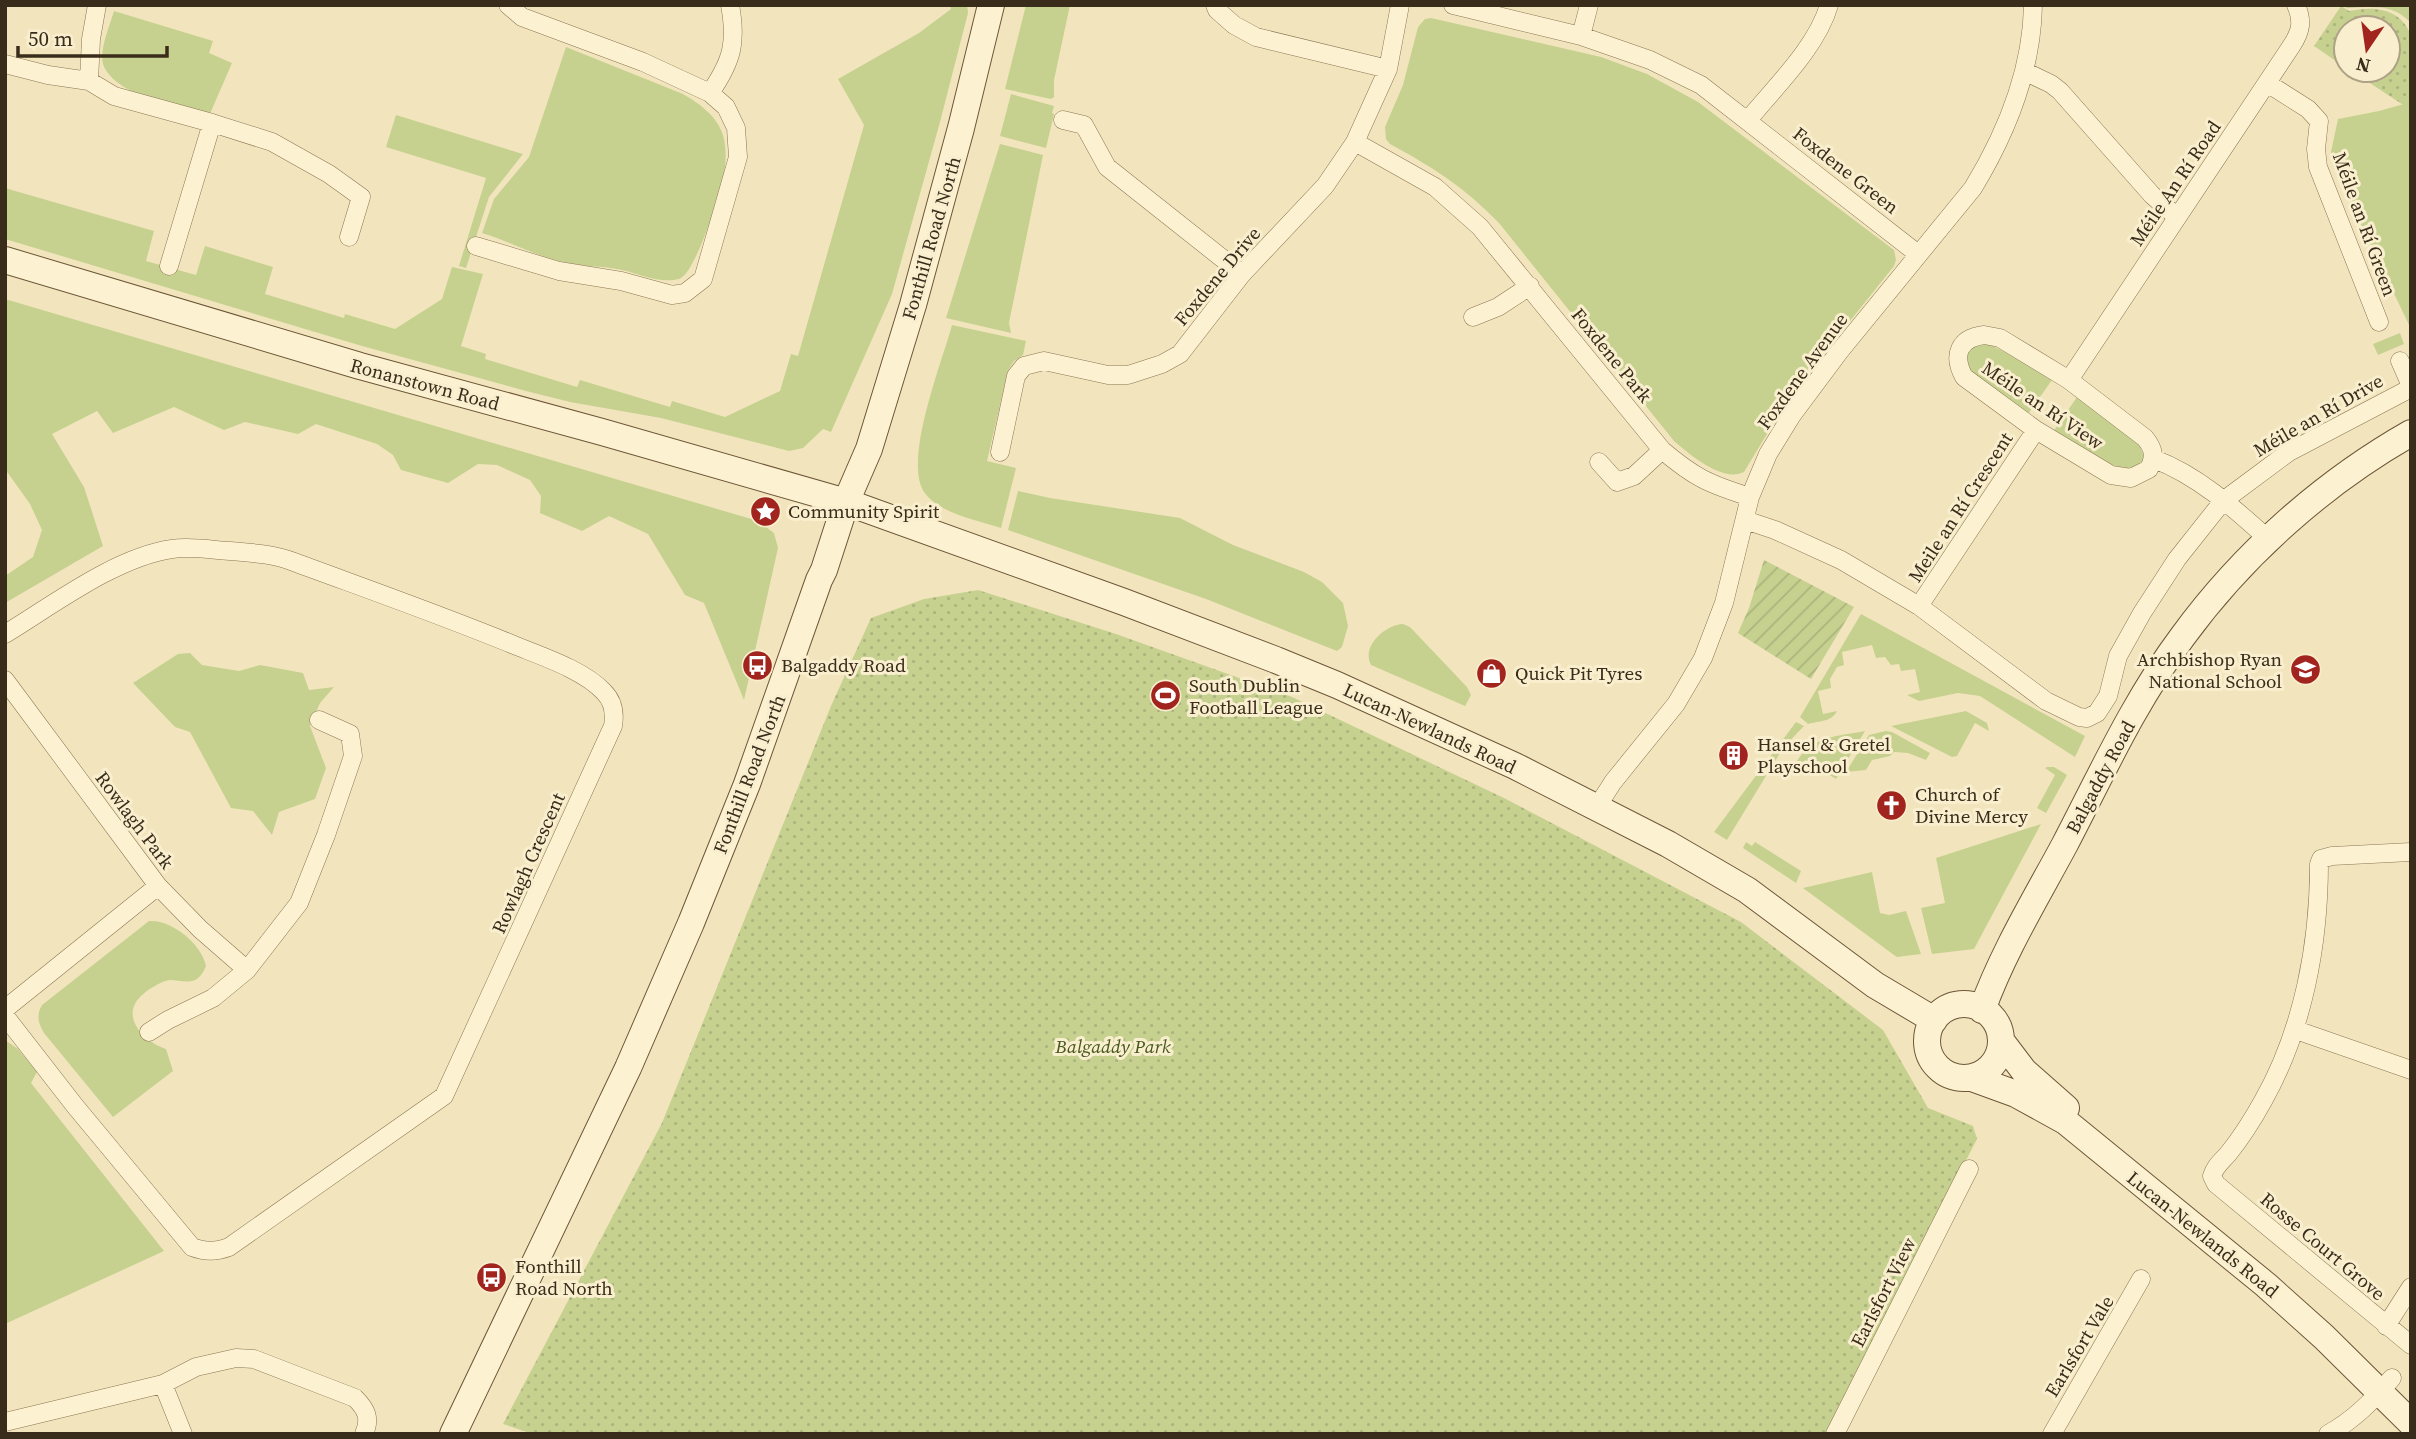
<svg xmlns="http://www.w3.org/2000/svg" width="2416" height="1439" viewBox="0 0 2416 1439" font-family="'Source Serif 4',serif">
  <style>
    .grass { fill: #c6d190 }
    .park { fill: url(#park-dots) }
    .garden { fill: url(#garden-furrows) }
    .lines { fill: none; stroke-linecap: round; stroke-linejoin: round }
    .street-casing { stroke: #8c7554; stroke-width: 19 }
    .secondary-casing { stroke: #6e5638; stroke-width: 28 }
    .street { stroke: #fcf2d1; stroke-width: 18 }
    .secondary { stroke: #fcf2d1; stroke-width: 26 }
    .labels { text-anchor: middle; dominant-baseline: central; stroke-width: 6; stroke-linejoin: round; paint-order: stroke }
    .street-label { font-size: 19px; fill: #3a2c1b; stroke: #f9efce }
    .poi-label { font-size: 19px; fill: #3a2c1b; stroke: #f9efce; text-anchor: start }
    .park-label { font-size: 19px; font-style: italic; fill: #47591f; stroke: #f9efce }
  </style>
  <defs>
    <pattern id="park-dots" width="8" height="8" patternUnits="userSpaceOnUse" patternTransform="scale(1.75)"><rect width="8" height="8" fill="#c6d190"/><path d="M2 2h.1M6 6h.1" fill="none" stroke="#abb47c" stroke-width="1.8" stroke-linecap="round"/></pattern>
    <pattern id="garden-furrows" width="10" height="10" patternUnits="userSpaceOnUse" patternTransform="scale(1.75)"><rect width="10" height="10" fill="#c6d190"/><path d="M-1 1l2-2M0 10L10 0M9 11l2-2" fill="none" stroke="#abb47c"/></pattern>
  </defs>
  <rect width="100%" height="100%" fill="#f2e5bd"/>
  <path class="grass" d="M950 5H967L968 13 940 122 892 294 831 432 823 429 803 448 789 451 661 418 570 402 526 391 362 346 5 239V188L154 231 146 261 196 275 205 246 273 267 265 294 344 318 345 314 395 329 442 299 452 267 483 274 461 346 486 354 485 359 577 387 580 380 670 407 672 401 725 417 780 391 791 354 798 356 864 125 838 79 919 33 951 9Z
    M1026 5H1070L1054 80V97L1051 99 1005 89Z
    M2343 5H2411V23C2392 3 2373 7 2347 8Z
    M114 11 213 41 209 53 232 63 209 116C180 107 114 96 103 64 99 50 110 25 114 11Z
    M1431 18 1601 57 1647 74 1698 102 1894 250 1896 260 1894 266 1790 396 1744 472C1723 483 1689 454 1674 441L1499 223C1464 187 1434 168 1390 144L1386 139 1385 127 1403 85 1418 27 1425 19Z
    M566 47 683 94C700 104 717 116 723 135 726 145 726 157 725 167 723 186 696 274 679 279 660 284 640 274 622 270 604 266 586 267 568 263 538 257 511 242 482 233L494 199 529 157Z
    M1011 94 1054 106 1052 113 1054 114 1046 148 1000 136Z
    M2411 102V329L2334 168 2331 152 2338 119 2379 111Z
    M396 115 523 154 489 197 466 268 459 266 486 178 386 147Z
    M1000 144 1043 155 1009 323 1011 333 946 318Z
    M5 299 758 521 774 533 778 548 744 700 704 603 685 595 648 534 609 516 582 531 540 513 541 496 530 480 497 465 478 464 448 483 401 470 393 455 377 444 316 424 298 434 245 422 224 430 174 407 113 433 97 411 52 434 84 487 103 546 5 603V576L33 557 42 530 30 504 5 469Z
    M952 325 1026 341 1023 355 1014 361 1008 370 987 461 1016 468 1001 528C977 520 940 514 924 492 903 460 942 362 952 325Z
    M2400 333 2404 344 2378 355 2373 344Z
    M1987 343 2029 364 2052 380 2028 414C2014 404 1970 377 1967 363 1966 357 1969 352 1972 347Z
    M2077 397 2138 444C2142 450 2146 457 2141 464 2126 482 2069 441 2053 432Z
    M1018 491 1050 498 1180 518 1233 545 1304 572 1322 582 1343 603 1348 626 1342 647 1337 651 1206 599 1008 530Z
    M1861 614 2085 736 2075 757 1980 696 1958 693 1919 701 1907 695 1920 692 1915 669 1901 671 1899 664 1891 665 1885 657 1876 658 1872 645 1842 652 1844 665 1837 667 1830 679 1831 688 1818 691 1823 714 1837 711C1832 722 1818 721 1808 724L1800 717Z
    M1403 624 1410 627 1467 687 1471 695 1465 706 1371 665C1361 646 1385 625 1403 624Z
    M190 653 202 665 239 671 260 665 303 673 309 690 334 687 320 703 310 726 326 768 315 799 279 812 272 835 253 811 231 808 190 732 175 727 133 683 178 654Z
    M1966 711 1987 723 1989 731 1975 723 1957 756 1952 757 1891 726Z
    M1796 722 1804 726 1783 748 1727 840 1714 832Z
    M1865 731 1836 779 1805 760 1796 775C1792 769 1793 767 1797 761 1812 736 1839 736 1865 731Z
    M1886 731 1892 732 1930 753 1926 760 1908 753 1894 752 1890 756 1872 760 1866 770 1846 772 1869 735Z
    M2047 767H2054L2067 775 2046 813 2037 808 2055 775 2045 768Z
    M2041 824 1974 949 1932 954 1921 908 1945 903 1936 858Z
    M1746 842 1752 846 1755 842 1801 871 1796 883 1743 848Z
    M1872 872 1880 913 1889 915 1906 911 1921 954 1897 957 1894 955 1803 888Z
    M149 921C171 919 202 944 206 966 204 971 201 976 197 979 189 984 178 980 170 980 161 981 147 990 141 996 119 1017 145 1042 166 1049L173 1071 113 1117 44 1033C38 1022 36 1016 42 1005Z
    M5 1040 18 1049 37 1072 31 1083 164 1251 5 1324Z"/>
  <path class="park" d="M2341 6 2349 11C2372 6 2399 7 2410 33 2414 42 2411 97 2411 110L2350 70H2388V28H2346V68L2314 46Z
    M978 590 1116 634 1292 697 1506 799 1741 922 1883 1030 1928 1108 1973 1126 1977 1139 1825 1434H533L503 1424 662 1123 831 706 871 618 924 599Z"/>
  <path class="garden" d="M1764 560 1854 607 1811 679 1738 633 1749 608Z"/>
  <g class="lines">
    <defs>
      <path id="street" d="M1215 5 1217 10 1234 25 1256 37 1388 69
        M1453 5 1581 36 1650 60 1701 85 1918 254
        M1581 36 1589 5
        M5 64 48 75 89 81 114 96 212 123 272 142 329 174 361 197 349 237
        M2026 72 2051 84 2060 91 2152 195 2177 217
        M89 81 91 39 97 5
        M2267 83 2308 109 2319 121 2316 149 2318 167 2379 322
        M710 93C732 61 737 43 730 5
        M1063 120 1084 125 1107 167 1242 274
        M1748 120C1775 87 1817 47 1829 5
        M1355 142 1435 187 1480 227 1662 450C1695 478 1709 484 1750 497
        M476 246 559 271 621 281 672 295 685 293 703 279 738 157 736 128 726 107 710 93 643 62 522 17 508 5
        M169 266 212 123
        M1473 317 1498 307 1530 286
        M1984 335 2000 338 2069 380 2145 438C2154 449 2155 456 2149 469L2131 478 2111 475 2036 430 1964 377C1952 355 1959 338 1984 335Z
        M2400 361 2411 386
        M2069 380 2292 45C2301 31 2303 21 2296 5
        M1000 452 1016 376 1024 366 1044 361 1108 375H1128L1162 364 1180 354 1242 274 1325 186 1355 142 1388 69 1400 5
        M2154 459C2197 475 2234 508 2268 539
        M1599 462 1617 482 1634 476 1662 450
        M1745 520 1775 530 1841 560 1919 606 2046 701 2079 717 2087 718 2097 713 2108 696 2118 656 2142 613 2177 559 2223 501 2289 452 2411 388
        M1919 606 2036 430
        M5 634C53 605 116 557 172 549 191 546 211 550 230 551 253 553 273 554 294 562 367 589 441 615 514 645 541 656 584 670 604 692 613 701 615 714 613 726L444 1096 229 1247C215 1252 206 1252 192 1247L75 1106 5 1016
        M5 680 158 886 200 929 247 970
        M1597 807 1613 782 1676 704 1703 658 1724 603 1750 497 1768 454 1792 415 1839 352 1973 188C2007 132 2032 71 2033 5
        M2411 852 2332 856 2321 859 2319 864C2319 945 2303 1030 2263 1101 2253 1119 2241 1138 2228 1154 2221 1162 2215 1166 2212 1176L2216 1184 2411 1345
        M5 1009 158 886
        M2296 1030 2411 1070
        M149 1032 168 1020 213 998 247 970 299 903 326 835 353 756 350 734 319 720
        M2386 1326 2411 1287
        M163 1384 183 1434
        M5 1422 163 1384 196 1367 236 1358 254 1359 355 1398C366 1409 371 1418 364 1434
        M1835 1434 1969 1169
        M2052 1434 2141 1279
        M2328 1434C2354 1420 2373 1400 2392 1378"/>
      <path id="secondary" d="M5 260 360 366 602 432 846 502 1124 602 1276 660 1337 685 1515 766 1668 844 1747 890 1875 985 1934 1020
        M1927 1041a37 37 0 1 1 74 0a37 37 0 1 1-74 0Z
        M1982 1010C2003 952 2036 898 2065 844 2102 773 2135 700 2183 636 2243 554 2323 483 2411 433
        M2002 1042 2024 1071 2066 1108
        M1972 1078 2016 1094 2065 1121 2266 1285 2324 1337 2411 1423
        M453 1434 628 1068 691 923 747 784 819 580 824 570 846 502 869 449 913 305 961 128 991 5"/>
    </defs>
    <use href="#street" class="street-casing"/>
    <use href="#secondary" class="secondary-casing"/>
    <use href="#street" class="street"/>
    <use href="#secondary" class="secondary"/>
  </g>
  <defs>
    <symbol id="sight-disc" viewBox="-11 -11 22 22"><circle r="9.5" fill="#a2241e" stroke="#f9efce"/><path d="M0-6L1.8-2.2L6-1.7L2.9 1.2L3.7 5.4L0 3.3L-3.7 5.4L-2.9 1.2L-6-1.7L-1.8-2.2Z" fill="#fff"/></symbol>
    <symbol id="bus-disc" viewBox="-11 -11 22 22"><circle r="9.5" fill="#a2241e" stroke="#f9efce"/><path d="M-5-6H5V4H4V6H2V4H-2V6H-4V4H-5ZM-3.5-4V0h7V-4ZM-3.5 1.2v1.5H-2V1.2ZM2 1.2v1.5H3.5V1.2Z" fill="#fff"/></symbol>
    <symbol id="school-disc" viewBox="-11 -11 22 22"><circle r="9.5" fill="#a2241e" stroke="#f9efce"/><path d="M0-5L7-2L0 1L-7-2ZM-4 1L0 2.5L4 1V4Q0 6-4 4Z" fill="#fff"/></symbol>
    <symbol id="shop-disc" viewBox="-11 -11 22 22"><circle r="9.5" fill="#a2241e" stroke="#f9efce"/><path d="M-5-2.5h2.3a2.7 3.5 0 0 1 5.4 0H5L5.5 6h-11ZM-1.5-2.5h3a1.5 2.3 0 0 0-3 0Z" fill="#fff"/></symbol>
    <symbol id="stadium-disc" viewBox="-11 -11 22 22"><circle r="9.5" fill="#a2241e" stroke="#f9efce"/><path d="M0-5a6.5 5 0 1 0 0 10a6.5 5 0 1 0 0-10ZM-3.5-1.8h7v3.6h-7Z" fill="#fff"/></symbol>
    <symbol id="building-disc" viewBox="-11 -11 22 22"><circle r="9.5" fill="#a2241e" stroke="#f9efce"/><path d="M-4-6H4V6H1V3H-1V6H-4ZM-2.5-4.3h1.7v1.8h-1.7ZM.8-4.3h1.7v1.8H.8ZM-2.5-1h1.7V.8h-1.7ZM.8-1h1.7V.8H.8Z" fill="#fff"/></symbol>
    <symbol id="church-disc" viewBox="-11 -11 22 22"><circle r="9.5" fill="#a2241e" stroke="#f9efce"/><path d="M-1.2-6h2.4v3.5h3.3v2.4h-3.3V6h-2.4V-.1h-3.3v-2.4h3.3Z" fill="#fff"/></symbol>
  </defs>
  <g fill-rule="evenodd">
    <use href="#sight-disc" x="748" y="494" width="35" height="35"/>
    <use href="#bus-disc" x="740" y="648" width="35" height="35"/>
    <use href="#school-disc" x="2288" y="652" width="35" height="35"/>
    <use href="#shop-disc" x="1474" y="656" width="35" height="35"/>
    <use href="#stadium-disc" x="1148" y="678" width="35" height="35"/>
    <use href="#building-disc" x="1716" y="738" width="35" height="35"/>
    <use href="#church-disc" x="1874" y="788" width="35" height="35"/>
    <use href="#bus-disc" x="474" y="1260" width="35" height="35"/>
  </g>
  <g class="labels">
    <g class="street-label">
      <text transform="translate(1846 170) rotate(38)">Foxdene Green</text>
      <text transform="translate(2175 183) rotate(-56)">Méile An Rí Road</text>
      <text transform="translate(2365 224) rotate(70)">Méile an Rí Green</text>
      <text transform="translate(931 238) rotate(-74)">Fonthill Road North</text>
      <text transform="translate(1217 276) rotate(-50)">Foxdene Drive</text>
      <text transform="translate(1612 355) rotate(51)">Foxdene Park</text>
      <text transform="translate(1802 371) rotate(-54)">Foxdene Avenue</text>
      <text transform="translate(425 384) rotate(15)">Ronanstown Road</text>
      <text transform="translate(2043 405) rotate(34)">Méile an Rí View</text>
      <text transform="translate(2318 415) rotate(-30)">Méile an Rí Drive</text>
      <text transform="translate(1960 507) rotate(-57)">Meile an Rí Crescent</text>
      <text transform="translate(1430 728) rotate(25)">Lucan-Newlands Road</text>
      <text transform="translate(749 774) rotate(-69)">Fonthill Road North</text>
      <text transform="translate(2100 777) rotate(-62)">Balgaddy Road</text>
      <text transform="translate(135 820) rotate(53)">Rowlagh Park</text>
      <text transform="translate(528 863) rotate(-66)">Rowlagh Crescent</text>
      <text transform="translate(2203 1234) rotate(39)">Lucan-Newlands Road</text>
      <text transform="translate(2323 1246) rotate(40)">Rosse Court Grove</text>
      <text transform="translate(1883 1292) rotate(-63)">Earlsfort View</text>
      <text transform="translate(2079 1346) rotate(-59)">Earlsfort Vale</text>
    </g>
    <g class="poi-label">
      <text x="788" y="511">Community Spirit</text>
      <text x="2282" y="659" text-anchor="end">Archbishop Ryan<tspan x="2282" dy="22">National School</tspan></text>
      <text x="781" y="665">Balgaddy Road</text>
      <text x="1515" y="673">Quick Pit Tyres</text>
      <text x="1189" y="685">South Dublin<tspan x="1189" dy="22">Football League</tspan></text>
      <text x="1757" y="744">Hansel &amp; Gretel<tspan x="1757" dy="22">Playschool</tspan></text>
      <text x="1915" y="794">Church of<tspan x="1915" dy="22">Divine Mercy</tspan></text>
      <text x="515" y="1266">Fonthill<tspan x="515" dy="22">Road North</tspan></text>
    </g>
    <g class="park-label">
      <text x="1113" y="1046">Balgaddy Park</text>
    </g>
  </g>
  <rect width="2416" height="1439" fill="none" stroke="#3a2c1b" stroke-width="14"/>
  <g transform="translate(2367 49) rotate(193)"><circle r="33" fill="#f9efce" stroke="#ada186" stroke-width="2"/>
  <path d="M0-5L12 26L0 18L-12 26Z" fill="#a2241e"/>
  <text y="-10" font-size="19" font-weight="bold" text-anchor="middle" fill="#3a2c1b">N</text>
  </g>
  <path d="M18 46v10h149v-10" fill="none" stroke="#3a2c1b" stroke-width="3.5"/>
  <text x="28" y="46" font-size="21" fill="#3a2c1b" stroke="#f9efce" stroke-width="5" paint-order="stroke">50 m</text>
</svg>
